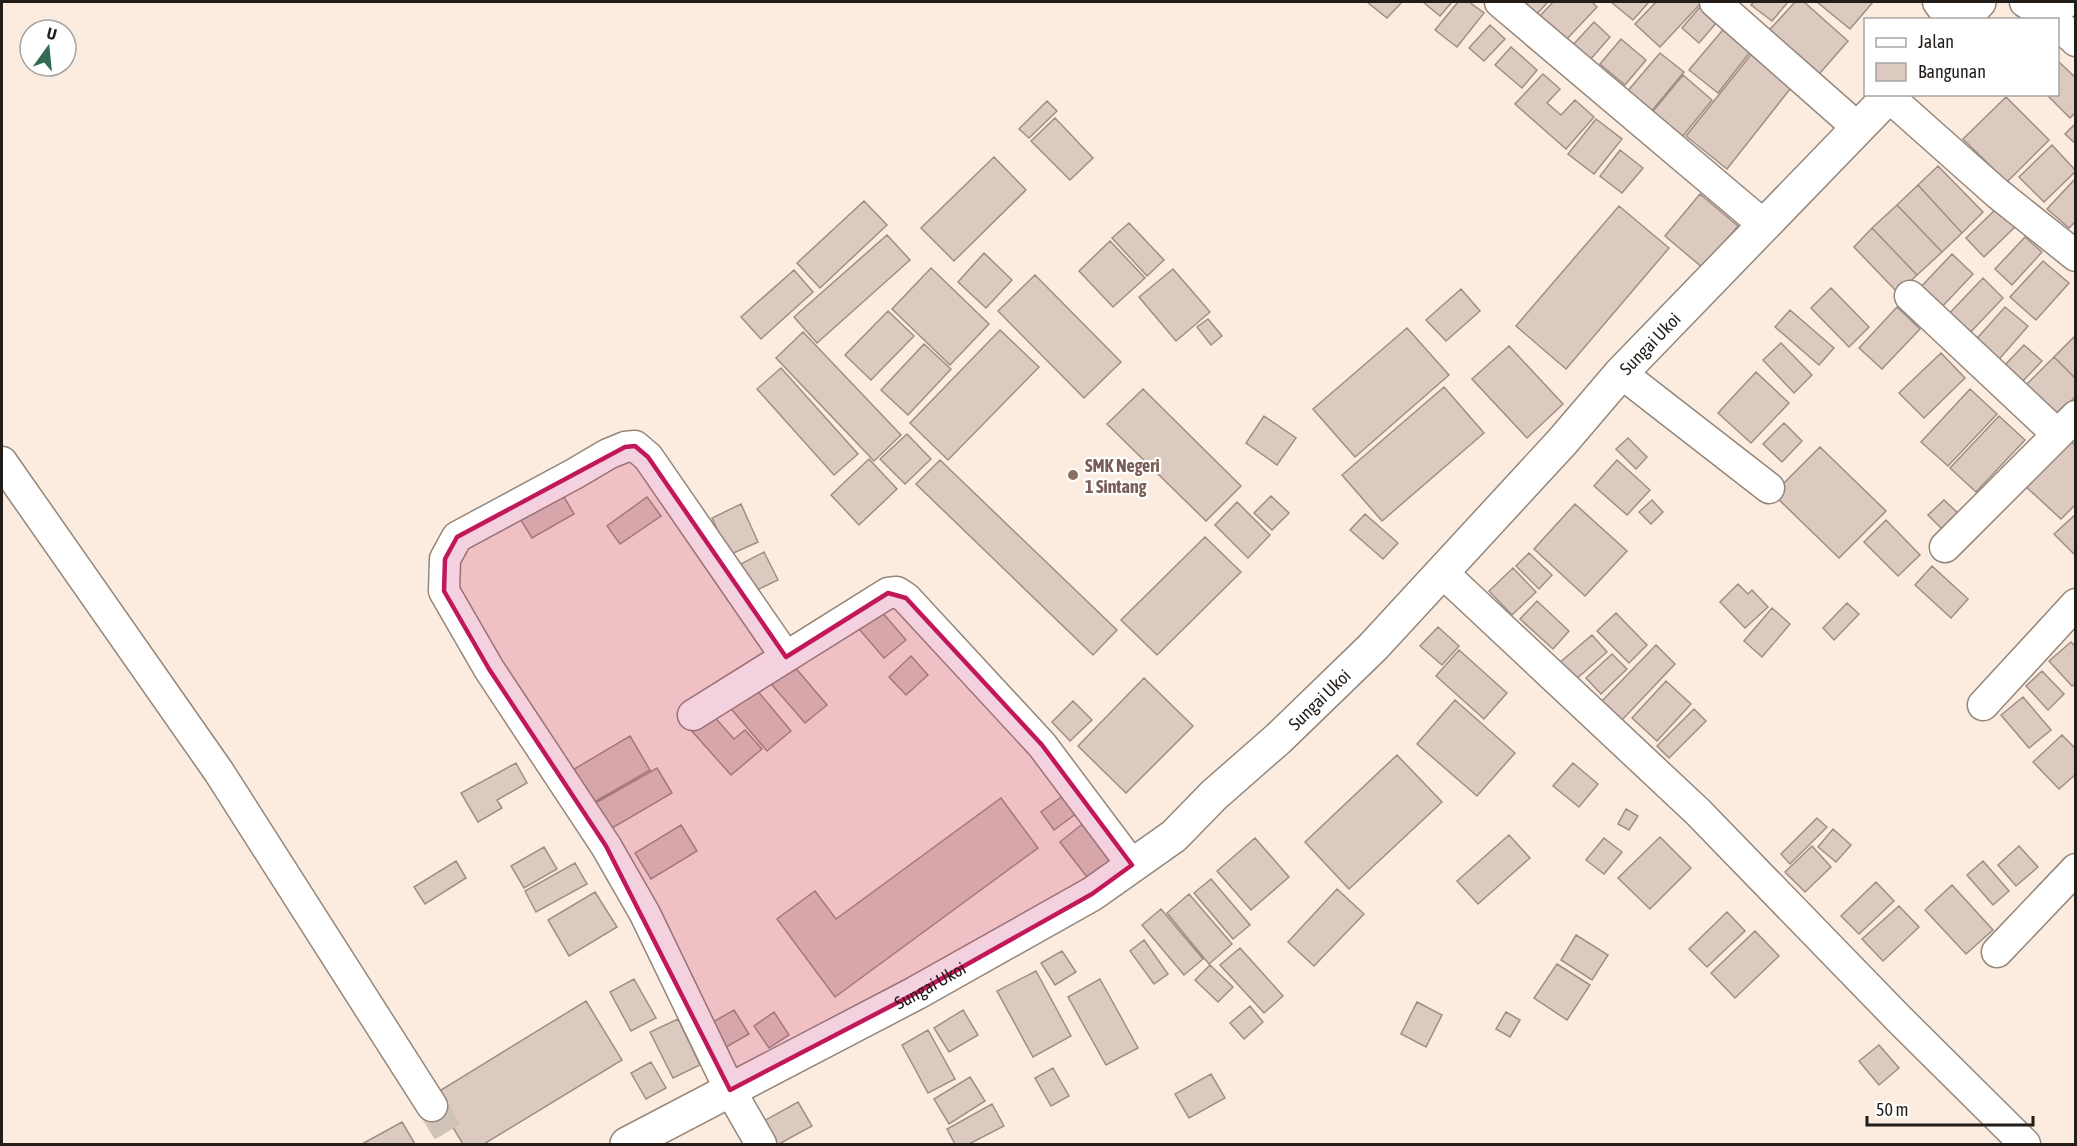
<svg xmlns="http://www.w3.org/2000/svg" width="2077" height="1146" viewBox="0 0 2077 1146" font-family="'Asap Condensed',sans-serif">
  <style>
    .building { fill: #dccac0; stroke: #9e8e84; stroke-width: 1.5 }
    .lines { fill: none; stroke-linecap: round; stroke-linejoin: round }
    .minor-tunnel { stroke: #d0c3b7; stroke-width: 30; stroke-dasharray: 30 15; stroke-linecap: butt }
    .minor-casing { stroke: #94867a; stroke-width: 33 }
    .highway-casing { stroke: #94867a; stroke-width: 36 }
    .minor { stroke: #fff; stroke-width: 30 }
    .highway { stroke: #fff; stroke-width: 33 }
    .marked { fill: #c2185b; fill-opacity: 0.2; stroke: #c2185b; stroke-width: 4.5; stroke-linejoin: round }
    .education-dot { fill: #8d6e63; stroke: #fff; stroke-width: 2 }
    .labels { text-anchor: middle; dominant-baseline: central; stroke-width: 4.5; stroke-linejoin: round; paint-order: stroke }
    .street-label { font-size: 18px; fill: #221d18; stroke: #fff }
    .education-label { font-size: 18px; font-weight: bold; fill: #785e54; stroke: #fff; text-anchor: start }
  </style>
  <rect width="100%" height="100%" fill="#fcecdf"/>
  <path class="building" d="M1367 2H1402L1387 18Z
    M1423 2H1452L1440 16Z
    M1458 2H1469L1484 13 1457 47 1435 30Z
    M1516 2H1548L1534 17Z
    M1553 2H1592L1597 7 1565 41 1539 17Z
    M1611 2H1649L1633 20Z
    M1656 2H1702L1660 47 1635 24Z
    M1754 2H1788L1772 21 1751 5Z
    M1795 2H1804L1848 41 1813 81 1762 38Z
    M1817 2H1873L1850 29Z
    M1700 7 1717 22 1699 43 1682 28Z
    M1594 22 1610 37 1589 61 1572 46Z
    M1490 25 1505 39 1484 61 1469 48Z
    M1727 25 1754 47 1718 93 1689 70Z
    M1621 39 1646 60 1625 85 1600 64Z
    M1511 47 1537 70 1522 88 1495 65Z
    M1753 52 1794 84 1727 169 1686 136Z
    M1660 53 1684 72 1650 113 1626 93Z
    M2058 61 2076 78V112L2070 118 2046 94H2058Z
    M1543 74 1560 89 1547 103 1561 115 1575 100 1594 117 1566 149 1515 104Z
    M1683 75 1712 100 1678 142 1649 116Z
    M2006 97 2049 140 2007 182 1963 139Z
    M1047 101 1057 111 1029 138 1019 129Z
    M1055 118 1093 158 1070 180 1031 141Z
    M1596 119 1622 139 1594 174 1568 154Z
    M2076 123V144L2065 134Z
    M2052 145 2076 171 2044 202 2019 177Z
    M1620 150 1643 168 1622 193 1600 176Z
    M994 157 1026 190 954 261 921 228Z
    M1938 166 1983 212 1962 233 1918 185Z
    M2076 178V221L2069 228 2047 209Z
    M1918 185 1962 233 1942 252 1897 205Z
    M1700 194 1738 226 1703 268 1665 236Z
    M864 201 887 225 820 288 797 263Z
    M1897 205 1942 252 1917 275 1872 228Z
    M1619 206 1669 248 1566 369 1516 326Z
    M1999 206 2017 225 1984 257 1966 238Z
    M1129 223 1164 260 1147 276 1112 238Z
    M1872 228 1917 275 1898 293 1854 247Z
    M887 235 910 260 817 343 794 317Z
    M2025 237 2042 252 2012 285 1995 269Z
    M1110 241 1145 278 1113 307 1079 271Z
    M984 253 1012 280 986 308 958 282Z
    M1952 254 1973 274 1938 311 1917 291Z
    M2043 261 2069 283 2036 320 2010 297Z
    M931 268 989 324 950 365 892 309Z
    M1173 269 1210 312 1176 341 1139 297Z
    M794 270 813 292 761 339 741 317Z
    M1035 275 1121 362 1084 398 998 311Z
    M1983 278 2003 298 1966 337 1945 318Z
    M1831 288 1869 327 1849 347 1811 308Z
    M1461 289 1480 311 1446 341 1426 320Z
    M1897 307 1920 329 1882 369 1859 348Z
    M2005 307 2028 326 1995 364 1972 344Z
    M1790 310 1834 348 1819 365 1775 327Z
    M888 311 914 336 871 380 845 355Z
    M1208 319 1222 336 1211 345 1197 327Z
    M1407 328 1449 375 1355 457 1313 409Z
    M1000 330 1039 367 948 460 910 423Z
    M803 332 901 435 874 461 776 358Z
    M2076 335V379L2054 357Z
    M1781 343 1812 375 1794 393 1763 360Z
    M924 344 951 369 908 415 881 390Z
    M2024 345 2042 361 2020 384 2003 367Z
    M1509 346 1563 404 1527 438 1472 379Z
    M1941 353 1965 378 1924 418 1899 393Z
    M2054 357 2076 379V396L2054 418 2023 388Z
    M781 368 858 454 834 475 757 389Z
    M1756 372 1789 403 1751 443 1718 413Z
    M1444 387 1484 433 1382 521 1342 475Z
    M1143 389 1241 486 1206 521 1107 424Z
    M1970 389 1997 414 1948 466 1921 442Z
    M1264 416 1296 438 1277 465 1246 443Z
    M1999 416 2025 440 1976 492 1950 468Z
    M1784 423 1802 441 1782 462 1763 444Z
    M907 434 931 459 905 484 880 459Z
    M1628 438 1647 457 1636 469 1616 449Z
    M2068 439 2076 446V504L2061 519 2024 485Z
    M1820 447 1886 511 1839 558 1773 494Z
    M869 459 897 489 859 525 831 495Z
    M940 460 1117 630 1093 655 916 484Z
    M1617 460 1650 490 1627 515 1594 486Z
    M561 492 574 514 532 538 519 517Z
    M1271 496 1289 513 1272 530 1254 513Z
    M647 497 661 516 620 544 607 526Z
    M1652 500 1663 512 1651 524 1639 512Z
    M1944 500 1960 515 1944 531 1928 515Z
    M1237 502 1270 535 1248 558 1215 525Z
    M741 504 758 542 729 555 712 518Z
    M1575 504 1627 551 1585 596 1534 549Z
    M1365 514 1398 543 1383 559 1350 530Z
    M2076 514V556L2054 534Z
    M1886 520 1920 555 1898 576 1864 542Z
    M1205 537 1241 572 1157 655 1121 620Z
    M764 552 778 580 751 593 737 566Z
    M1529 553 1552 575 1539 589 1516 566Z
    M1932 566 1968 599 1951 618 1915 585Z
    M1513 568 1536 592 1512 615 1489 591Z
    M1738 584 1748 594 1752 590 1768 607 1745 628 1720 602Z
    M1537 601 1569 631 1553 649 1520 619Z
    M1847 603 1859 614 1834 640 1823 628Z
    M1772 608 1790 624 1762 657 1744 641Z
    M881 611 906 640 884 658 859 629Z
    M1616 613 1647 645 1629 663 1597 631Z
    M1438 627 1459 646 1442 665 1420 646Z
    M1592 635 1607 652 1574 681 1558 664Z
    M2071 642 2076 647V683L2072 686 2049 661Z
    M1656 645 1675 664 1622 720 1602 701Z
    M1459 650 1507 693 1484 719 1436 676Z
    M1612 654 1627 669 1601 694 1586 678Z
    M911 656 928 675 906 695 889 677Z
    M788 659 827 705 805 723 766 678Z
    M2042 671 2064 694 2048 710 2026 686Z
    M1144 678 1193 726 1126 793 1078 746Z
    M1666 681 1691 704 1657 741 1632 718Z
    M751 683 791 731 767 751 727 704Z
    M2023 697 2051 730 2029 748 2001 715Z
    M1455 700 1515 753 1477 796 1417 744Z
    M1073 701 1092 720 1070 741 1052 722Z
    M1694 709 1706 721 1669 758 1657 746Z
    M710 712 734 739 745 730 762 749 731 775 690 729Z
    M2062 735 2076 749V774L2059 789 2033 762Z
    M630 736 650 770 591 804 571 771Z
    M1397 755 1442 802 1349 889 1305 842Z
    M516 763 527 783 497 800 502 808 478 822 461 793Z
    M1573 763 1598 784 1579 807 1553 786Z
    M657 768 672 793 607 831 592 805Z
    M1064 795 1077 813 1054 830 1041 812Z
    M1001 798 1038 848 835 997 777 919 815 891 836 919Z
    M1626 809 1638 816 1629 830 1618 824Z
    M1817 818 1827 827 1790 864 1781 854Z
    M1086 821 1117 861 1090 881 1060 842Z
    M681 825 697 851 651 879 635 853Z
    M1833 829 1851 845 1836 862 1818 847Z
    M1509 835 1530 858 1478 904 1457 881Z
    M1660 837 1691 868 1650 909 1618 878Z
    M1255 838 1289 877 1251 910 1217 871Z
    M1604 838 1622 852 1604 874 1586 860Z
    M1812 846 1831 867 1805 892 1785 872Z
    M2019 846 2038 867 2016 886 1998 865Z
    M544 847 557 869 524 888 511 866Z
    M456 861 466 878 425 904 414 887Z
    M1983 861 2009 891 1993 905 1967 875Z
    M575 863 587 884 536 912 525 891Z
    M1211 879 1250 925 1233 939 1194 893Z
    M1876 882 1894 901 1859 934 1841 916Z
    M1952 885 1993 930 1966 954 1925 910Z
    M1337 889 1364 914 1314 966 1288 942Z
    M595 892 617 927 569 956 548 920Z
    M1189 894 1232 944 1209 964 1167 913Z
    M1899 906 1919 927 1883 961 1862 939Z
    M1161 909 1203 959 1184 975 1142 925Z
    M1727 912 1745 931 1707 967 1689 949Z
    M1755 931 1779 956 1735 998 1711 973Z
    M1576 935 1608 955 1592 980 1561 960Z
    M1144 940 1168 974 1154 984 1130 951Z
    M1240 948 1283 996 1264 1013 1220 965Z
    M1062 951 1076 972 1055 985 1041 963Z
    M1557 964 1590 985 1567 1020 1534 998Z
    M1210 965 1233 987 1218 1002 1195 980Z
    M1036 971 1071 1036 1033 1057 997 991Z
    M634 979 656 1018 631 1031 610 992Z
    M1100 979 1138 1048 1106 1065 1068 997Z
    M586 1001 622 1060 484 1144H463L433 1095Z
    M1417 1002 1442 1015 1426 1047 1401 1034Z
    M1250 1006 1263 1022 1244 1039 1230 1023Z
    M734 1010 749 1034 721 1050 706 1026Z
    M963 1010 978 1035 949 1052 934 1028Z
    M774 1012 789 1035 769 1048 754 1026Z
    M1506 1012 1520 1020 1510 1037 1496 1029Z
    M678 1019 700 1065 673 1078 650 1032Z
    M928 1030 955 1079 928 1093 902 1045Z
    M1879 1045 1899 1068 1879 1085 1859 1061Z
    M651 1062 666 1088 646 1099 631 1073Z
    M1053 1068 1069 1096 1051 1106 1035 1078Z
    M1211 1074 1225 1098 1189 1118 1175 1094Z
    M970 1077 985 1101 949 1124 934 1099Z
    M798 1102 812 1126 779 1144H763L753 1127Z
    M992 1104 1004 1126 969 1144H955L947 1129Z
    M402 1122 415 1144H362Z"/>
  <g class="lines">
    <path class="minor-tunnel" d="M432 1106 455 1144"/>
    <defs>
      <path id="minor" d="M1500 2 1765 226
        M1715 2 1858 128
        M1938 2 1951 20
        M2025 2 2039 11 2047 14 2067 2
        M2058 24 2076 41
        M1889 97 1997 193 2076 256
        M1910 296 2057 434
        M1621 373 1769 488
        M2 462 219 772 432 1106
        M1945 547 2076 416
        M1442 572 1698 812 1899 1019 2025 1144
        M1983 705 2076 604
        M693 715 888 593 897 592 906 598 1042 745 1132 865
        M1997 952 2076 869
        M761 1144 730 1090 645 914 606 846 489 669 444 591 445 559 457 537 574 474 608 454 625 447 635 446 648 457 786 657"/>
      <g id="highway">
        <path d="M1962 20 1979 2"/>
        <path id="s1" d="M627 1144 916 993 1092 894 1174 836 1214 795 1279 738 1373 647 1562 442 1621 373 1891 94"/>
      </g>
    </defs>
    <use href="#minor" class="minor-casing"/>
    <use href="#highway" class="highway-casing"/>
    <use href="#minor" class="minor"/>
    <use href="#highway" class="highway"/>
  </g>
  <path class="marked" d="M635 446 648 457 786 657 888 593 906 598 1042 745 1132 865 1092 894 916 993 730 1090 606 846 489 669 444 591 445 559 457 537 625 447Z"/>
  <circle class="education-dot" cx="1073" cy="475" r="6"/>
  <g class="labels">
    <g class="street-label">
      <text stroke="none"><textPath href="#s1" startOffset="1314">Sungai Ukoi</textPath></text>
      <text stroke="none"><textPath href="#s1" startOffset="828">Sungai Ukoi</textPath></text>
      <text stroke="none"><textPath href="#s1" startOffset="342">Sungai Ukoi</textPath></text>
    </g>
    <g class="education-label">
      <text x="1085" y="465">SMK Negeri<tspan x="1085" dy="21">1 Sintang</tspan></text>
    </g>
  </g>
  <rect width="2077" height="1146" fill="none" stroke="#221d18" stroke-width="6"/>
  <rect x="1864" y="18" width="195" height="78" fill="#ffffff" stroke="#a7a5a3" stroke-width="1.5"/>
  <rect x="1876" y="38" width="30" height="9" fill="#ffffff" stroke="#a7a5a3" stroke-width="1.5"/>
  <text x="1918" y="48" font-size="18" fill="#221d18">Jalan</text>
  <rect x="1876" y="63" width="30" height="18" fill="#dccac0" stroke="#a7a5a3" stroke-width="1.5"/>
  <text x="1918" y="78" font-size="18" fill="#221d18">Bangunan</text>
  <g transform="translate(48 48) rotate(15)"><circle r="28" fill="#ffffff" stroke="#a7a5a3" stroke-width="1.5"/>
  <path d="M0-4.5L10 22L0 15L-10 22Z" fill="#336b53"/>
  <text y="-9" font-size="16" font-weight="bold" text-anchor="middle" fill="#221d18">U</text>
  </g>
  <path d="M1867 1116v9h166v-9" fill="none" stroke="#221d18" stroke-width="3"/>
  <text x="1876" y="1116" font-size="18" fill="#221d18" stroke="#ffffff" stroke-width="4.5" paint-order="stroke">50 m</text>
</svg>
